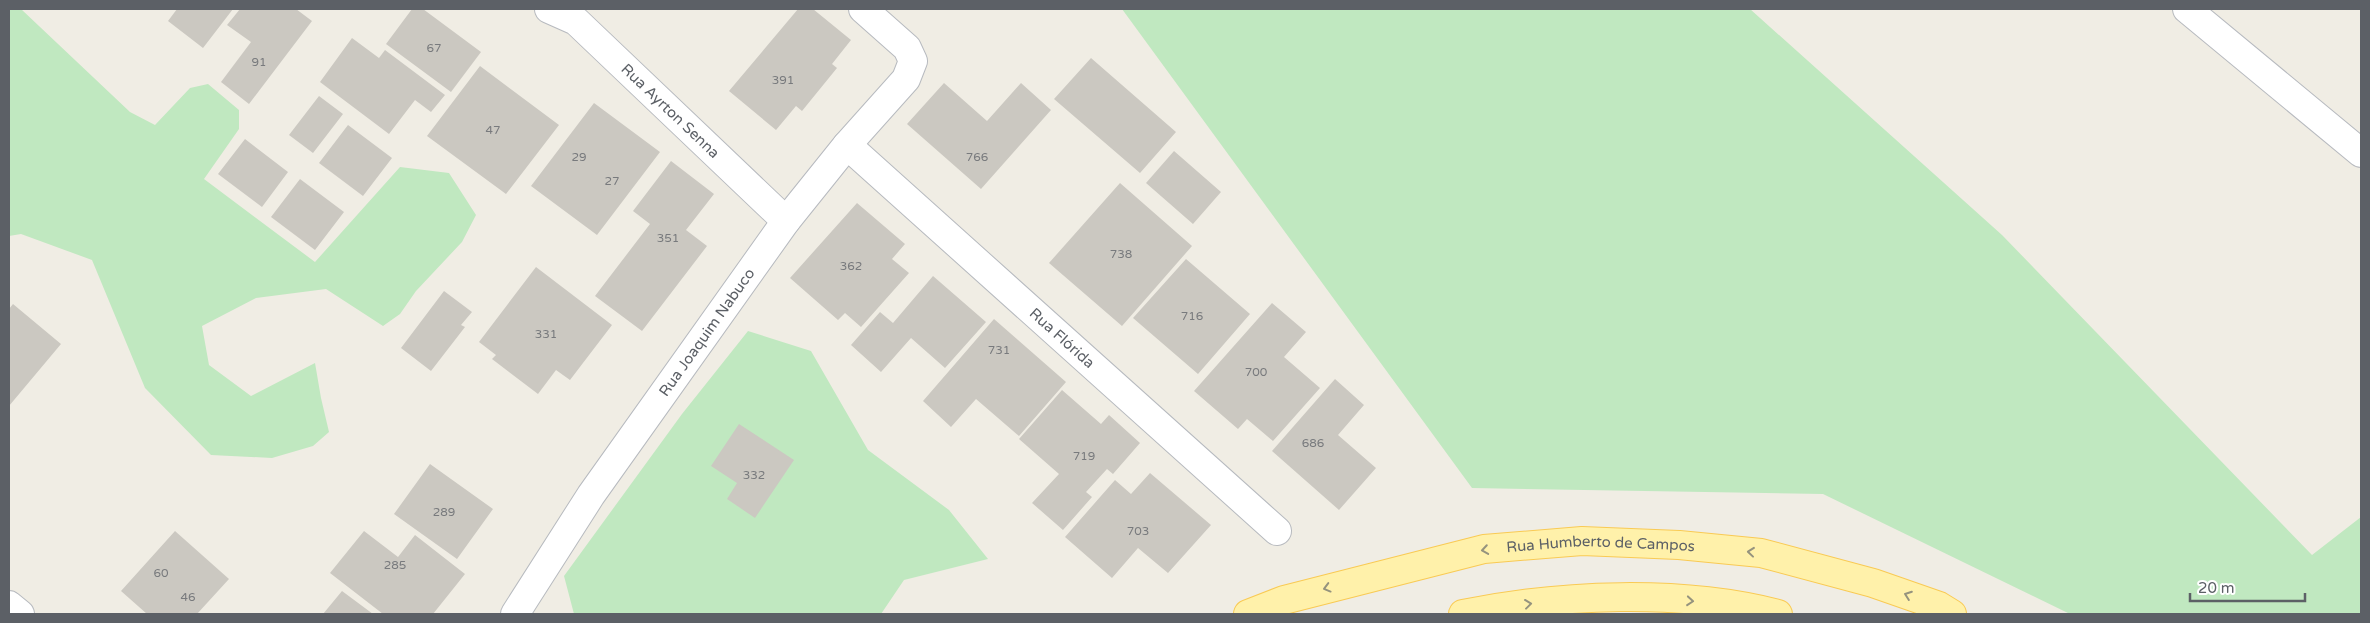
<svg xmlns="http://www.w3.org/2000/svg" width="2370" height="623" viewBox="0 0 2370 623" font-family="'Varela Round',sans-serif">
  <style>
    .green { fill: #c0e8c0 }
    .building { fill: #cbc8c1 }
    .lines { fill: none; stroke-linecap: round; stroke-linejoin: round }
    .minor-casing { stroke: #b7babf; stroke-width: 30 }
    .primary-casing { stroke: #f9ca54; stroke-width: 30 }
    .minor { stroke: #fff; stroke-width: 28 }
    .primary { stroke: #fff1aa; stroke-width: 28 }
    .oneway { stroke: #95937e }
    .labels { text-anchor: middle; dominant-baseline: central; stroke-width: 5; stroke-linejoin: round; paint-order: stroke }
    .number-label { font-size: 12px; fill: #787a7d }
    .street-label { font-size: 15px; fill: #5c6066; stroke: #fff }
  </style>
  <rect width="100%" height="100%" fill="#f0ede4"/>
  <path class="green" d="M9 9H21L130 112 155 125 190 88 208 84 239 110V129L204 179 315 262 400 167 449 173 476 215 462 242 416 291 400 314 383 326 326 289 256 298 202 326 209 365 251 396 315 363 321 398 329 432 313 446 272 458 211 455 145 388 92 260 21 234 9 236Z
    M1122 9H1750L2002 235 2312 555 2361 517V614H2070L1823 494 1472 488Z
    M748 331 811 351 868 450 949 510 988 559 904 580 881 614H574L564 576 682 414Z"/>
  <path class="building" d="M177 9H233L203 48 168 21Z
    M240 9H296L312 21 249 104 221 82 251 42 227 25Z
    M412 9H423L481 52 451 92 386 44Z
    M798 9H813L851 40 832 64 837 68 802 111 796 106 776 130 729 91Z
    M352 38 379 58 385 50 445 95 431 112 415 100 389 134 320 82Z
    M1091 58 1176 132 1140 173 1054 99Z
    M480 66 559 125 506 194 427 136Z
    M944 83 987 121 1021 83 1051 110 981 189 907 124Z
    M319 96 343 114 313 153 289 135Z
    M594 103 660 152 597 235 531 186Z
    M348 125 392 158 363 196 319 163Z
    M245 139 288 172 262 207 218 174Z
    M1174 151 1221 192 1193 224 1146 183Z
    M671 161 714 194 686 230 707 246 642 331 595 296 650 224 633 211Z
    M300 179 344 212 315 250 271 217Z
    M1120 183 1192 246 1122 326 1049 263Z
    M857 203 905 244 892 259 909 273 861 327 845 313 838 320 790 278Z
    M1186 259 1250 314 1198 374 1133 318Z
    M536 267 612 325 570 380 556 370 538 394 492 359 496 355 479 342Z
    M933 276 986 322 945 368 911 338 881 372 851 345 880 312 893 323Z
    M444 291 472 312 461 325 465 327 431 371 401 348Z
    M1272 303 1306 332 1284 357 1320 388 1273 441 1247 419 1238 429 1194 391Z
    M13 304 61 344 9 406V309Z
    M994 319 1066 382 1019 436 976 399 951 427 923 401Z
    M1335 379 1364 405 1338 435 1376 468 1339 510 1272 451Z
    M1062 390 1101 424 1109 415 1140 443 1113 474 1107 469 1086 492 1092 497 1063 530 1032 503 1059 474 1019 439Z
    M739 424 794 460 755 518 727 499 737 483 711 466Z
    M430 464 493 509 457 559 394 514Z
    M1150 473 1211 525 1168 573 1138 548 1112 578 1065 537 1115 480 1131 494Z
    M175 531 229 579 197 614H147L121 591Z
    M364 531 398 557 415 535 465 574 433 614H383L330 573Z
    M342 591 373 614H323Z"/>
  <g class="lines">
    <defs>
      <g id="minor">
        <path id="s1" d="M549 9 576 21 786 221"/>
        <path d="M2187 9 2361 153"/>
        <path id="s2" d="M847 145 1277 531"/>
        <path d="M9 605 20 614"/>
        <path id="s3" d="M515 614 591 495 786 221 847 145 906 79 913 61 907 48 863 9"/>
      </g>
      <g id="primary">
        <path id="s4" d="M1248 614 1284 600 1484 549 1582 541 1679 545 1761 553 1873 583 1939 606 1952 614"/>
        <path d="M1463 614C1560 594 1682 589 1778 614"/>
      </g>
    </defs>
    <use href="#minor" class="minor-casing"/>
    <use href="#primary" class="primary-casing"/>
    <use href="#minor" class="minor"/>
    <use href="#primary" class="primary"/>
  </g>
  <defs><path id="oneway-chevron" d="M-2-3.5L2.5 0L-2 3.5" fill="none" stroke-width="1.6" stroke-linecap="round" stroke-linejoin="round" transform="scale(1.25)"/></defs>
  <g class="oneway">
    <use href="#oneway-chevron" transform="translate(1485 550) rotate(171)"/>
    <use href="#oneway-chevron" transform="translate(1751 552) rotate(-174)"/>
    <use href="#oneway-chevron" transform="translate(1327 588) rotate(165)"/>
    <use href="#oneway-chevron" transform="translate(1908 595) rotate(-160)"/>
    <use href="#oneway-chevron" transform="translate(1690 601) rotate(5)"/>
    <use href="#oneway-chevron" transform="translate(1528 604) rotate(-7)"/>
  </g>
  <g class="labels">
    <g class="number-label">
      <text x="434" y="48">67</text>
      <text x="259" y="62">91</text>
      <text x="783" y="80">391</text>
      <text x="493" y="130">47</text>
      <text x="579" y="157">29</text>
      <text x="977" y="157">766</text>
      <text x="612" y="181">27</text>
      <text x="668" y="238">351</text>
      <text x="1121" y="254">738</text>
      <text x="851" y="266">362</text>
      <text x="1192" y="316">716</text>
      <text x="546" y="334">331</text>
      <text x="999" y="350">731</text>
      <text x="1256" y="372">700</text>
      <text x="1313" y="443">686</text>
      <text x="1084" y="456">719</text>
      <text x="754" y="475">332</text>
      <text x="444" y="512">289</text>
      <text x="1138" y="531">703</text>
      <text x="395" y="565">285</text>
      <text x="161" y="573">60</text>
      <text x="188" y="597">46</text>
    </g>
    <g class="street-label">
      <text stroke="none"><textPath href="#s1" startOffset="160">Rua Ayrton Senna</textPath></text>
      <text stroke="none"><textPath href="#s3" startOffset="341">Rua Joaquim Nabuco</textPath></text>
      <text stroke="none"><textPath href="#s2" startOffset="289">Rua Flórida</textPath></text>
      <text stroke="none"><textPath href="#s4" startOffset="362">Rua Humberto de Campos</textPath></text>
    </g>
  </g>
  <rect width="2370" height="623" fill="none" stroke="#5c6066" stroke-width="20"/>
  <path d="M2190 593v8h115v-8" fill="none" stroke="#5c6066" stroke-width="2.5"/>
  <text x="2198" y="593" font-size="15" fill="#5c6066" stroke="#ffffff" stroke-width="4" paint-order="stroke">20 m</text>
</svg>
